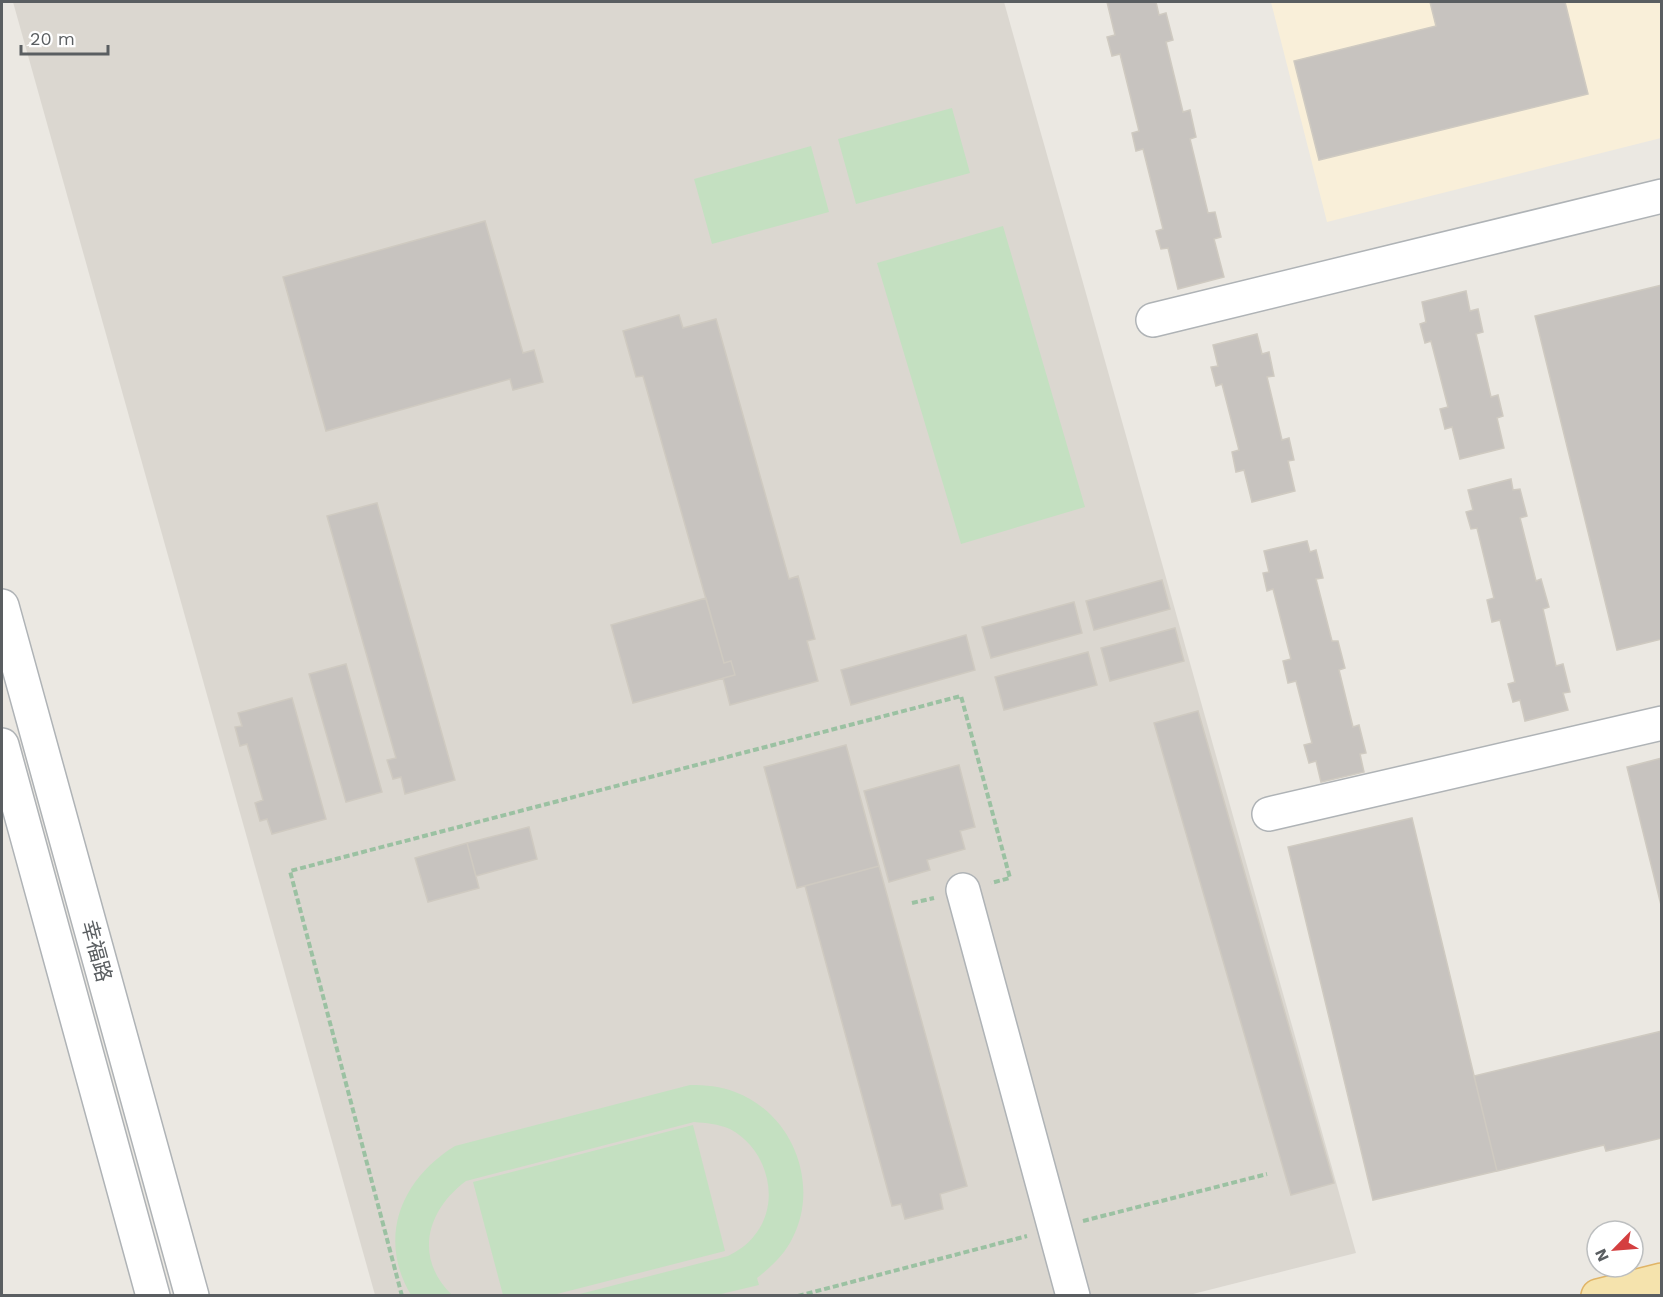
<svg xmlns="http://www.w3.org/2000/svg" width="1663" height="1297" viewBox="0 0 1663 1297" font-family="'Work Sans','Noto Sans SC',sans-serif">
  <style>
    .commercial { fill: #f9efd9 }
    .education { fill: #dbd7d0 }
    .green { fill: #c4e0c1 }
    .building { fill: #c7c3bf; stroke: #cfcac1; stroke-width: 1.5 }
    .lines { fill: none; stroke-linecap: round; stroke-linejoin: round }
    .minor-casing { stroke: #afb3b6; stroke-width: 36 }
    .major-casing { stroke: #e0b466; stroke-width: 36 }
    .path { stroke: #9bc1a2; stroke-width: 4; stroke-dasharray: 6 3; stroke-linecap: butt }
    .minor { stroke: #fff; stroke-width: 33 }
    .major { stroke: #f5e3ad; stroke-width: 33 }
    .labels { text-anchor: middle; dominant-baseline: central; stroke-width: 4.5; stroke-linejoin: round; paint-order: stroke }
    .street-label { font-size: 21px; fill: #5a5e61; stroke: #fff }
  </style>
  <rect width="100%" height="100%" fill="#ebe8e2"/>
  <path class="commercial" d="M1271 2H1661V138L1327 222Z"/>
  <path class="education" d="M13 2H1004L1356 1253 1185 1296 375 1295Z"/>
  <path class="green" d="M952 108 970 173 856 204 838 139Z
    M811 146 829 212 712 244 694 179Z
    M1003 226 1085 507 961 544 877 263Z
    M690 1085C705 1085 721 1086 735 1092 792 1113 820 1183 793 1237 785 1254 772 1266 757 1278L759 1285 717 1295H576L728 1256C738 1251 747 1245 754 1236 782 1203 768 1149 730 1129 718 1124 706 1123 694 1122L466 1181C426 1211 414 1258 452 1295H411C377 1238 401 1179 455 1146Z
    M693 1125 725 1251 553 1295H503L473 1182Z"/>
  <path class="building" d="M1107 2H1156L1159 15 1166 13 1173 40 1166 42 1183 112 1190 110 1196 137 1190 139 1208 213 1215 212 1221 237 1214 239 1224 277 1178 289 1168 248 1161 249 1156 231 1163 229 1143 149 1136 151 1132 133 1139 131 1120 54 1112 56 1107 37 1115 35Z
    M1430 2H1565L1588 94 1319 160 1294 61 1436 26Z
    M485 221 523 353 534 350 543 382 513 390 510 379 326 431 283 277Z
    M1662 285V639L1617 650 1535 316Z
    M1466 291 1470 311 1478 309 1483 332 1476 334 1491 397 1498 395 1503 416 1497 418 1504 448 1460 459 1452 427 1445 429 1440 409 1448 407 1431 341 1425 343 1420 324 1426 322 1422 302Z
    M679 315 683 328 716 319 789 579 798 576 815 639 807 641 818 681 730 705 723 678 735 675 731 661 724 663 643 376 636 377 623 331Z
    M1257 334 1262 354 1269 352 1274 376 1267 377 1282 440 1289 438 1294 460 1288 461 1295 491 1252 502 1244 470 1236 472 1232 452 1239 450 1222 384 1216 386 1211 367 1218 366 1213 345Z
    M1511 479 1513 490 1520 489 1527 516 1520 518 1536 581 1541 579 1549 607 1543 609 1556 666 1563 664 1570 692 1563 693 1568 710 1525 721 1520 700 1513 702 1508 684 1515 682 1500 620 1492 622 1487 600 1494 598 1477 528 1471 529 1466 512 1473 510 1468 490Z
    M377 503 455 780 405 794 401 777 393 779 387 760 396 758 327 516Z
    M1307 541 1310 552 1316 550 1323 578 1316 579 1332 641H1338L1345 668 1339 670 1353 727 1359 725 1366 753 1360 754 1364 772 1321 782 1316 761 1309 763 1304 745 1312 743 1296 681 1288 683 1283 661 1291 659 1273 589 1267 591 1263 573 1269 572 1264 551Z
    M1162 580 1170 609 1094 630 1086 601Z
    M706 598 724 663 731 661 735 675 633 703 611 625Z
    M1074 602 1082 633 991 658 982 627Z
    M1175 628 1184 661 1110 681 1101 648Z
    M966 635 975 670 851 705 841 670Z
    M1088 652 1097 685 1004 710 995 677Z
    M346 664 382 792 346 802 309 674Z
    M292 698 326 819 272 834 267 819 260 821 255 803 263 800 247 744 240 746 235 727 242 726 238 713Z
    M1198 711 1334 1183 1291 1195 1154 723Z
    M846 745 879 866 797 888 764 767Z
    M1662 758V909L1627 767Z
    M1662 758V909L1627 767Z
    M959 765 975 827 960 831 965 849 927 860 930 870 889 882 864 791Z
    M1412 818 1497 1171 1373 1200 1288 847Z
    M529 827 537 859 476 876 467 843Z
    M467 843 479 888 428 902 415 858Z
    M879 866 967 1186 940 1194 943 1209 905 1219 901 1204 892 1206 805 886Z
    M1662 1031V1138L1606 1151 1604 1145 1497 1171 1474 1076Z"/>
  <g class="lines">
    <defs>
      <path id="minor" d="M1153 320 1662 196
        M2 606 192 1296
        M2 745 153 1296
        M1269 814 1662 723
        M963 890 1073 1296"/>
      <path id="major" d="M1598 1296 1662 1280"/>
    </defs>
    <use href="#minor" class="minor-casing"/>
    <use href="#major" class="major-casing"/>
    <path class="path" d="M912 903 934 898
      M1083 1221 1267 1174
      M402 1296 290 871 961 696 1010 878 991 883
      M798 1296 1027 1236"/>
    <use href="#minor" class="minor"/>
    <use href="#major" class="major"/>
  </g>
  <g class="labels">
    <g class="street-label">
      <text transform="translate(97 951) rotate(75)">幸福路</text>
    </g>
  </g>
  <rect width="1663" height="1297" fill="none" stroke="#5a5e61" stroke-width="6"/>
  <g transform="translate(1615 1249) rotate(245)"><circle r="28" fill="#ffffff" stroke="#bdbfc0" stroke-width="1.5"/>
  <path d="M0-4.5L10 22L0 15L-10 22Z" fill="#d43f40"/>
  <text y="-9" font-size="16" font-weight="bold" text-anchor="middle" fill="#5a5e61">N</text>
  </g>
  <path d="M21 45v9h87v-9" fill="none" stroke="#5a5e61" stroke-width="3"/>
  <text x="30" y="45" font-size="18" fill="#5a5e61" stroke="#ffffff" stroke-width="4.5" paint-order="stroke">20 m</text>
</svg>
